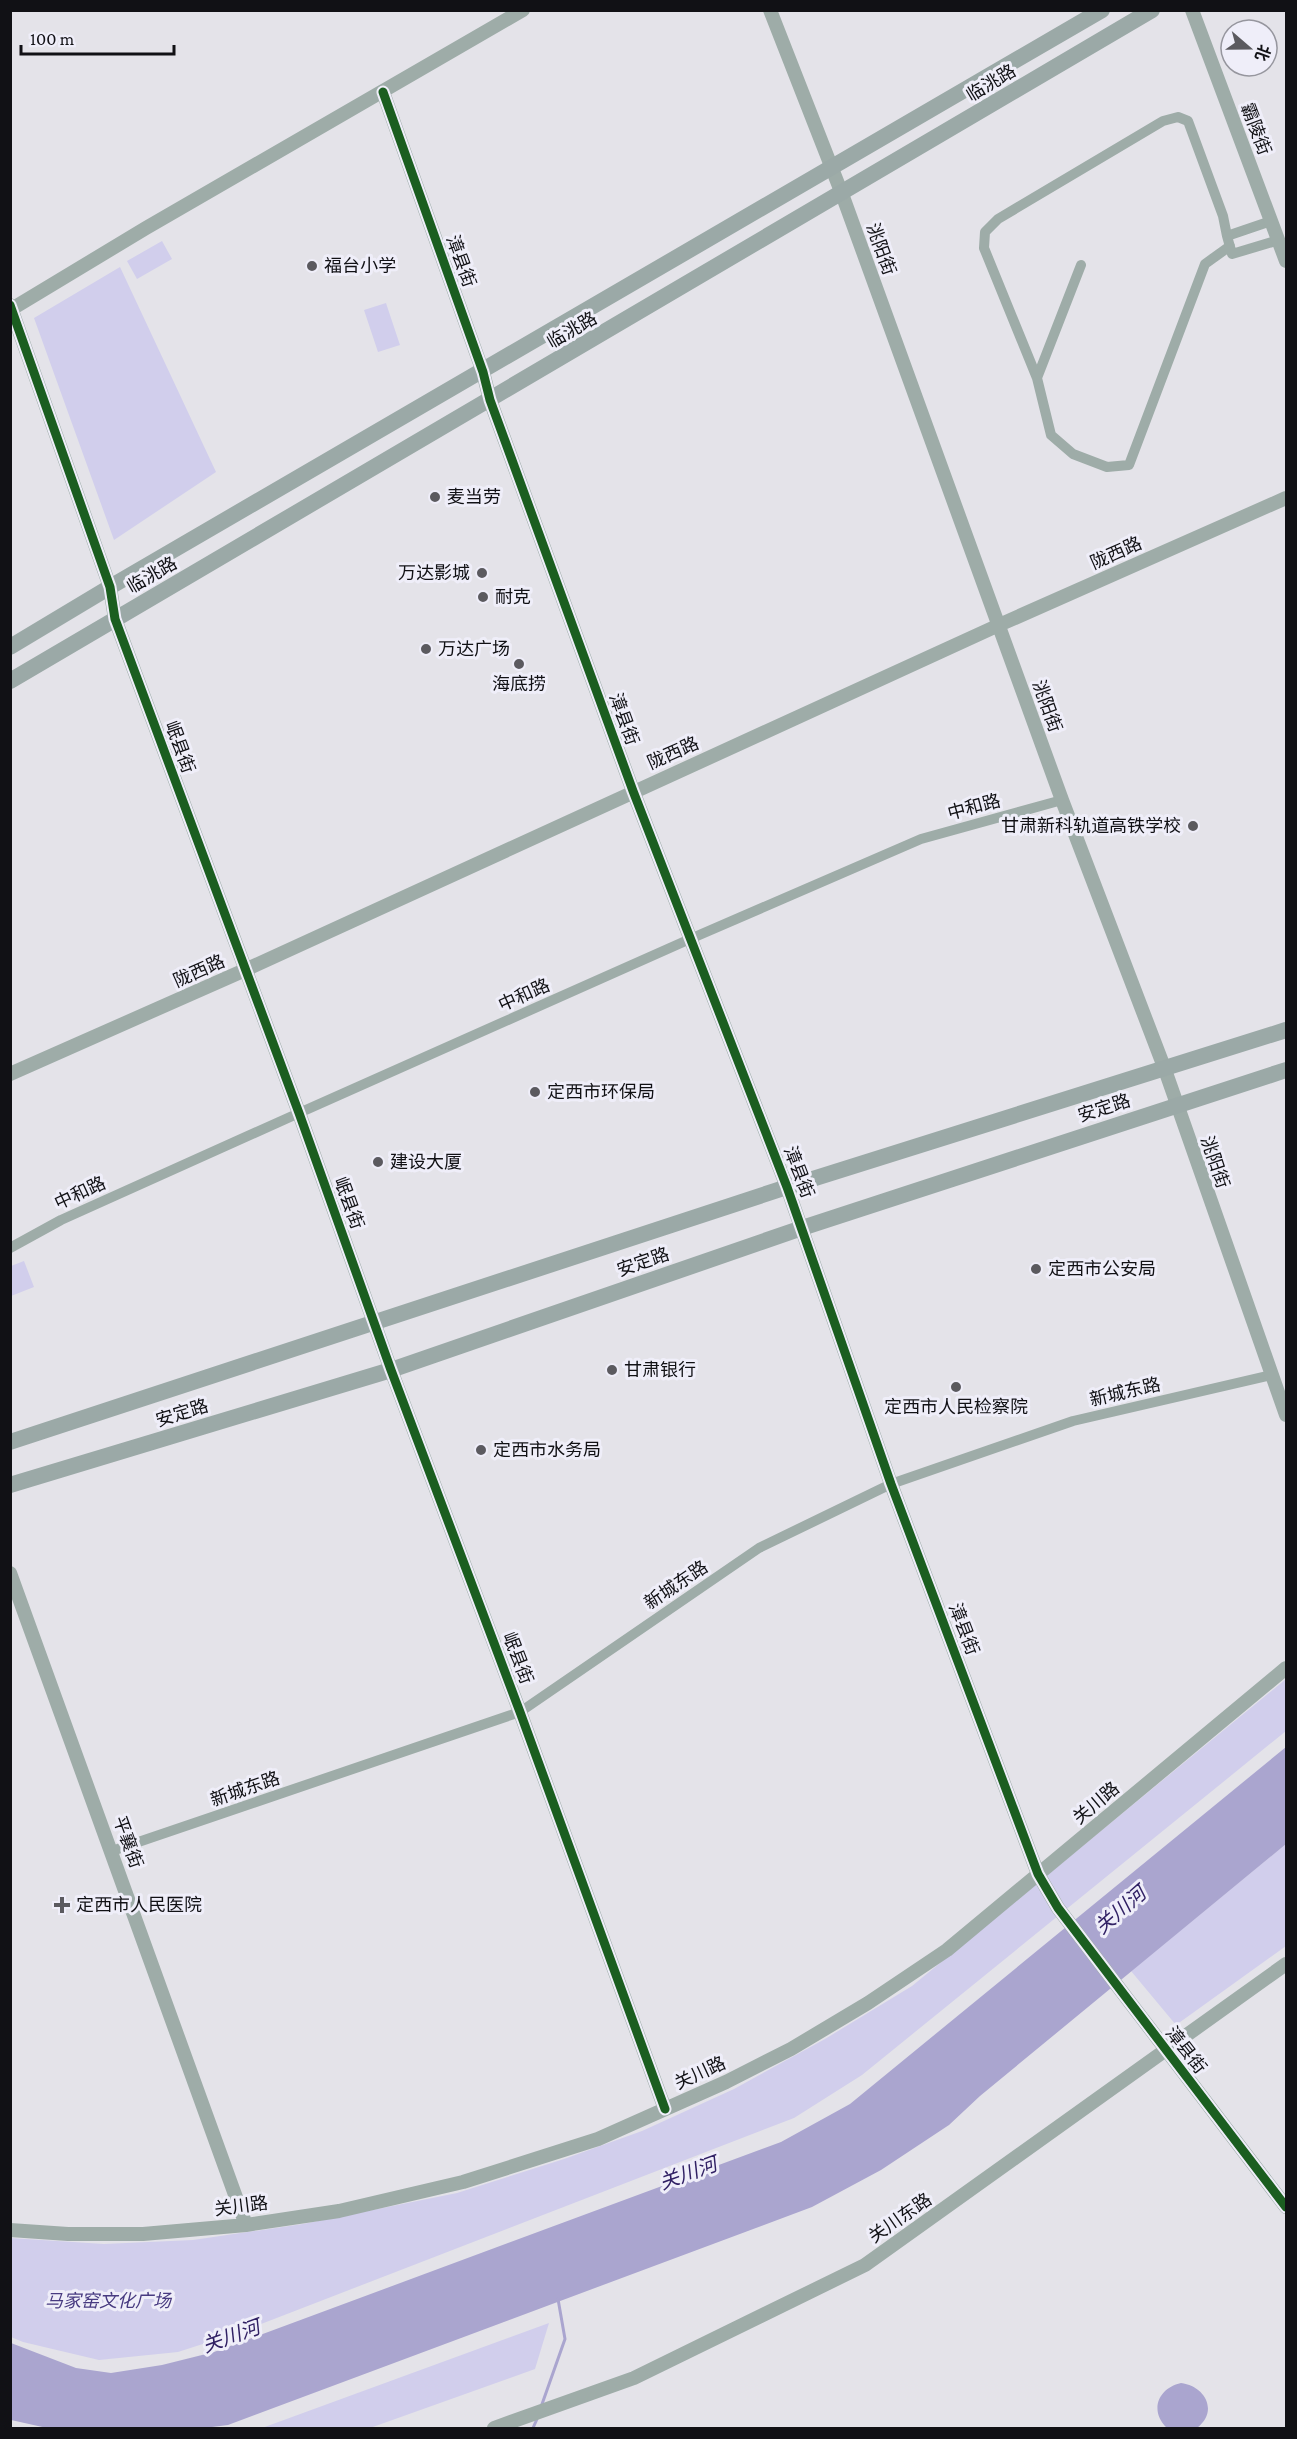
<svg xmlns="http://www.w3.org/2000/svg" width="1297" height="2439" viewBox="0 0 1297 2439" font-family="'Crimson Pro','Noto Sans SC',serif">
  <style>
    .green { fill: #d1ceec }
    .water { fill: #aaa5cf }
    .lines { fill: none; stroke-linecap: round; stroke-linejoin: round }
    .stream { stroke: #aaa5cf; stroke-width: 3 }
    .minor { stroke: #9eaca8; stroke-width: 10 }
    .tertiary { stroke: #9eaca8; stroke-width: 14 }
    .secondary { stroke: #9ba9a7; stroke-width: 16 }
    .cycleway-casing { stroke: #efeef9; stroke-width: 13 }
    .cycleway { stroke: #1b5e20; stroke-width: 9 }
    .poi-dot { fill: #5b5a5f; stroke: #efeef9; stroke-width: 2 }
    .labels { text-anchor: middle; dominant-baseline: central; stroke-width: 6; stroke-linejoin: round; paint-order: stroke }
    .street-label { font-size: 18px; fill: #111115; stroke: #efeef9 }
    .poi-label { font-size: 18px; fill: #111115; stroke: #efeef9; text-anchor: start }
    .park-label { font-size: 18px; font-style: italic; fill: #483b81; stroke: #efeef9 }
    .water-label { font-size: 20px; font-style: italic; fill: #302064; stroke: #efeef9 }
  </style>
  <rect width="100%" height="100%" fill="#e4e3e9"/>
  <path class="green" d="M162 241 172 259 137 279 127 261Z
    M120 267 216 472 114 540 34 318Z
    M386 303 400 345 378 352 364 310Z
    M24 1261 34 1287 11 1296V1266Z
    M1286 1679V1731L862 2075 794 2118 243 2331 178 2352 99 2360 23 2342 11 2337 10 2238 104 2244 193 2240 303 2224 457 2193 564 2159 642 2131 734 2089 825 2039 912 1986Z
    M1286 1844V1946L1176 2025 1131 1971Z
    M549 2323 535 2369 370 2428H262Z"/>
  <path class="water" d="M1286 1747V1844L980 2096 949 2125 881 2170 812 2207 228 2425 204 2428H47L11 2420V2343L76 2368 111 2373 162 2365 214 2352 781 2142 850 2104Z
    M1181 2383C1205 2386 1219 2411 1197 2428H1167C1149 2411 1158 2388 1181 2383Z"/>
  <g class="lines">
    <path class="stream" d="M541 2407 565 2339 558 2299
      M533 2428 537 2419"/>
    <path class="minor" d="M1271 221 1227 236 1232 254 1279 240
      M1081 265 1037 378 1051 435 1073 454 1107 467 1129 465 1205 264 1230 246
      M1037 378 984 248 985 232 998 219 1163 121 1178 117 1188 121 1223 216 1227 236
      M10 1248 61 1220 299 1113 690 939 921 839 1062 800
      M112 1851 520 1712 759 1548 891 1484 1073 1421 1271 1375"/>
    <path class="tertiary" d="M770 10 842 194 1062 800 1164 1067 1286 1415
      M1192 10 1286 261
      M383 92 483 372 490 400 633 791 787 1187 891 1484 1038 1874 1058 1908 1286 2207
      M10 305 110 587 115 619 299 1113 391 1370 520 1712 665 2109
      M10 310 146 228 523 10
      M10 1074 245 970 999 625 1286 498
      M10 1573 246 2225
      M10 2230 68 2234H143L246 2225 339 2211 463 2182 598 2139 726 2082 791 2049 868 2003 947 1950 1286 1668
      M494 2428 634 2378 865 2265 1286 1964"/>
    <path class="secondary" d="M10 647 110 587 1102 10
      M10 681 1152 10
      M10 1442 787 1187 1286 1030
      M10 1485 391 1370 802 1228 1286 1070"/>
    <defs>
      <path id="cycleway" d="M383 92 483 372 490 400 633 791 787 1187 891 1484 1038 1874 1058 1908 1286 2207
        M10 305 110 587 115 619 299 1113 391 1370 520 1712 665 2109"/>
    </defs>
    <use href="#cycleway" class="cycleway-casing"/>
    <use href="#cycleway" class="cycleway"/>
  </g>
  <g class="poi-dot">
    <circle cx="312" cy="266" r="6"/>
    <circle cx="435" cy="497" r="6"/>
    <circle cx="482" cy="573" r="6"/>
    <circle cx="483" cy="597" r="6"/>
    <circle cx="426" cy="649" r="6"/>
    <circle cx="519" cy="664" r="6"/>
    <circle cx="1193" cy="826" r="6"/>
    <circle cx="535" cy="1092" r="6"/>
    <circle cx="378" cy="1162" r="6"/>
    <circle cx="1036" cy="1269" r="6"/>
    <circle cx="612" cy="1370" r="6"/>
    <circle cx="956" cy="1387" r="6"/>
    <circle cx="481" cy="1450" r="6"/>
    <path d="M59 1896h6v6h6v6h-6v6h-6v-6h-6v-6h6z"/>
  </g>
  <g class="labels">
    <g class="street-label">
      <text transform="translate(991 83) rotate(-31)">临洮路</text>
      <text transform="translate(1256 129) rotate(69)">霸陵街</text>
      <text transform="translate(881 249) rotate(70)">洮阳街</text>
      <text transform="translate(461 261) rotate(70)">漳县街</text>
      <text transform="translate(572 330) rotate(-30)">临洮路</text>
      <text transform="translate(1116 553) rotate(-24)">陇西路</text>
      <text transform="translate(152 575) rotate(-30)">临洮路</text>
      <text transform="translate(1047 706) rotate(70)">洮阳街</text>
      <text transform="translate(624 719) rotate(70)">漳县街</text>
      <text transform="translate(180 747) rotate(70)">岷县街</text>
      <text transform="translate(673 753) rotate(-24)">陇西路</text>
      <text transform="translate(974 807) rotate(-15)">中和路</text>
      <text transform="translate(199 971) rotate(-24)">陇西路</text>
      <text transform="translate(524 995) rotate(-24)">中和路</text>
      <text transform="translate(1104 1108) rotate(-18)">安定路</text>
      <text transform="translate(1215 1162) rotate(71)">洮阳街</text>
      <text transform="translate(799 1172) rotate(69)">漳县街</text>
      <text transform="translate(80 1193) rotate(-25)">中和路</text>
      <text transform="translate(349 1203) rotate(70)">岷县街</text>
      <text transform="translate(643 1262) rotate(-19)">安定路</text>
      <text transform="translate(1125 1392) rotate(-13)">新城东路</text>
      <text transform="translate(182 1413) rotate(-17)">安定路</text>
      <text transform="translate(676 1585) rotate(-34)">新城东路</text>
      <text transform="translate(964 1629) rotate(69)">漳县街</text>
      <text transform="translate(518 1658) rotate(69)">岷县街</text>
      <text transform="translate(245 1789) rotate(-19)">新城东路</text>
      <text transform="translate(1096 1803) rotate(-40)">关川路</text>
      <text transform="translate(128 1842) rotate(70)">平襄街</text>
      <text transform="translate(1186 2050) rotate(52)">漳县街</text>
      <text transform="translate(700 2073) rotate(-25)">关川路</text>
      <text transform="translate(241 2206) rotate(-7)">关川路</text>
      <text transform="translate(900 2218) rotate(-35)">关川东路</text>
    </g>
    <g class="poi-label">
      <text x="324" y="266">福台小学</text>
      <text x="447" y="497">麦当劳</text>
      <text x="470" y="573" text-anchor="end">万达影城</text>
      <text x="495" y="597">耐克</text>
      <text x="438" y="649">万达广场</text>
      <text x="519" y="684" text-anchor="middle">海底捞</text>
      <text x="1181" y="826" text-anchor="end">甘肃新科轨道高铁学校</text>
      <text x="547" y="1092">定西市环保局</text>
      <text x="390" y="1162">建设大厦</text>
      <text x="1048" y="1269">定西市公安局</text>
      <text x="624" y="1370">甘肃银行</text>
      <text x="956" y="1407" text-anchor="middle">定西市人民检察院</text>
      <text x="493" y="1450">定西市水务局</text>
      <text x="76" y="1905">定西市人民医院</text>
    </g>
    <g class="park-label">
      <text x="108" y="2301">马家窑文化广场</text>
    </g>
    <g class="water-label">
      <text transform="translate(1120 1910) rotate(-41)">关川河</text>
      <text transform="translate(688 2173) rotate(-20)">关川河</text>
      <text transform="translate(231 2336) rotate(-20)">关川河</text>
    </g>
  </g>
  <rect width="1297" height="2439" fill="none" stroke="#111115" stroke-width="24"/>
  <g transform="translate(1249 48) rotate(110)"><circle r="28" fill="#efeef9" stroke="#96969e" stroke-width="1.5"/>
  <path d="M0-4.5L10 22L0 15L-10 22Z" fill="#5b5a5f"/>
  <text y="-9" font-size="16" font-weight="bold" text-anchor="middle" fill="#111115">北</text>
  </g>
  <path d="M21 45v9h153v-9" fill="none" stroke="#111115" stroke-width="3"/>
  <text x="30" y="45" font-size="18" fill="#111115" stroke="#efeef9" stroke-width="4.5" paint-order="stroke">100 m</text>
</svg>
